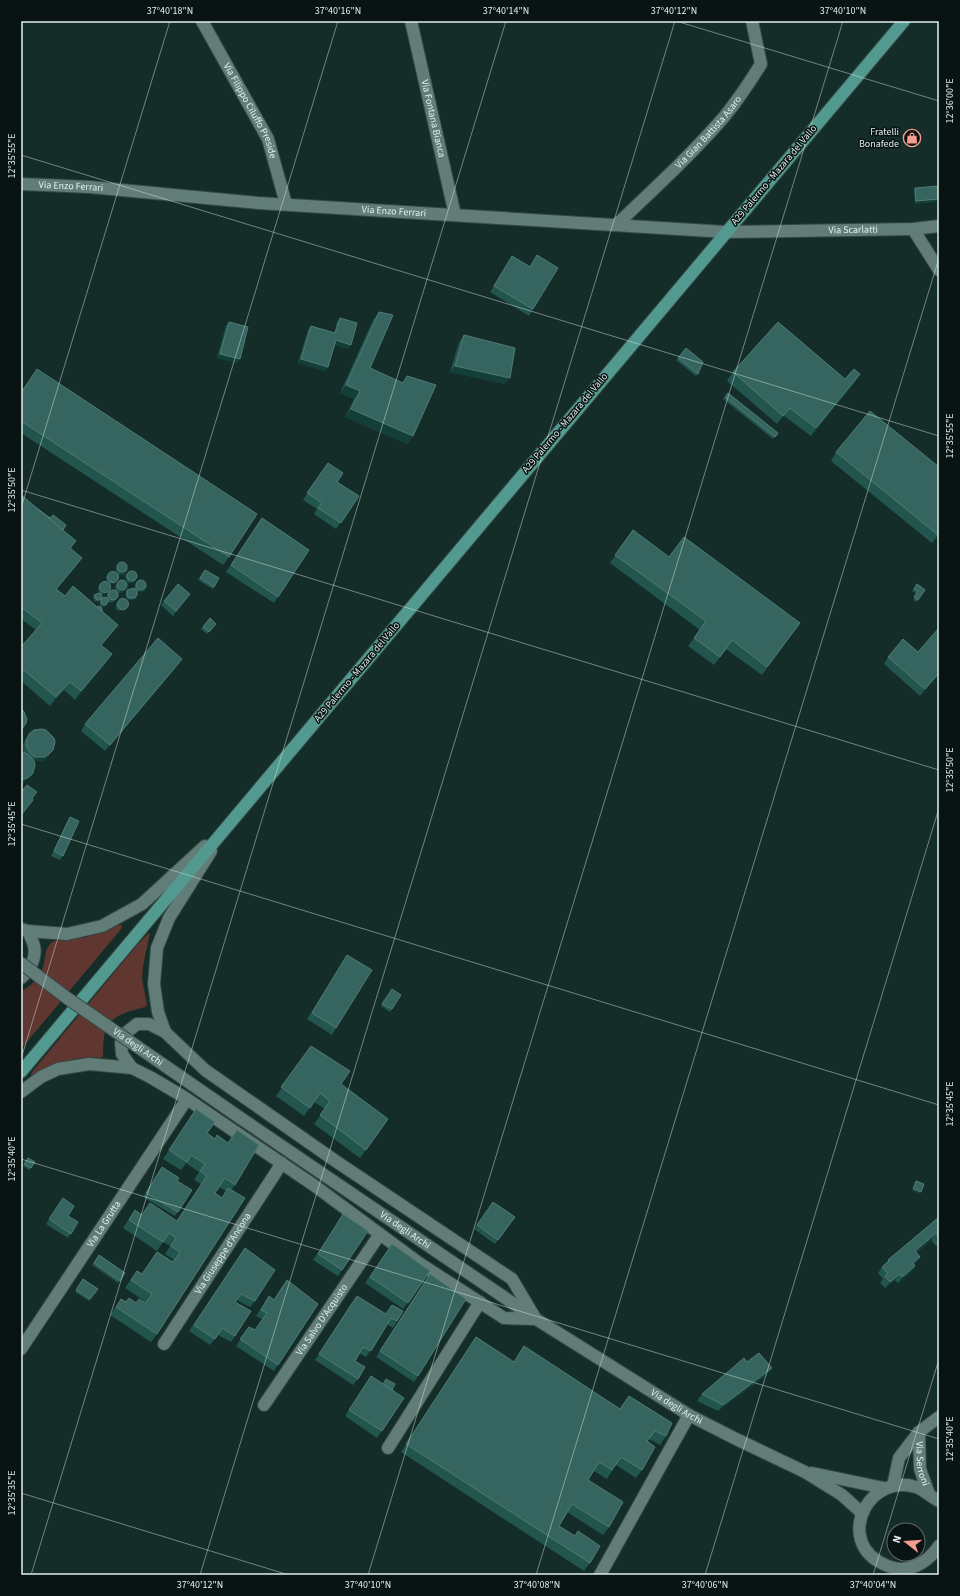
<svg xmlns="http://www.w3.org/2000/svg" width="960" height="1596" viewBox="0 0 960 1596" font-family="'Source Sans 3',sans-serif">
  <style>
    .green { fill: #5f3730 }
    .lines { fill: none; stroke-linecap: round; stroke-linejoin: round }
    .street-casing { stroke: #364946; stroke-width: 14 }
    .primary-casing { stroke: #364946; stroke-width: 14 }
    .street { stroke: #627d78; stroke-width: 12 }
    .primary { stroke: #529a8f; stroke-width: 12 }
    .street-bridge-casing { stroke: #364946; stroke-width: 14; stroke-linecap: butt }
    .street-bridge { stroke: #627d78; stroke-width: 12 }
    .wall { fill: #21554e; fill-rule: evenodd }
    .shaded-wall { fill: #143e38 }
    .building { fill: #36655f; stroke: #507b75 }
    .ticks { fill: none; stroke: #e0efec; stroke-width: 1; stroke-opacity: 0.45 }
    .labels { text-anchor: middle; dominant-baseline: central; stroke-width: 3; stroke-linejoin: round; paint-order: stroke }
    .street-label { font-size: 10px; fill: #e0efec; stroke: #091312 }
    .poi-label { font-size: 10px; fill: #e0efec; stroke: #091312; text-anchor: end }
    .neatline { fill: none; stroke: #e0efec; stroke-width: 1.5 }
    .ticks-label { font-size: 10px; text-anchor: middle; fill: #e0efec }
  </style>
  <rect width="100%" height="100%" fill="#152d29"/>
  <path class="green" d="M119 925H122L121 929 21 1049V992C29 987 36 981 41 972 47 961 42 948 54 941L87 937Z
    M150 933 143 966 142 979 147 1005 145 1007C127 1012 107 1015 104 1037 103 1043 103 1049 103 1056L101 1058C76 1054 55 1065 34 1076L31 1075 32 1072 138 944 148 934Z"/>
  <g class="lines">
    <defs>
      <g id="street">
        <path id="s1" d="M202 21 268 139 286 204"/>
        <path id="s2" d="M411 21 455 215"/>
        <path id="s3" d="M21 184 90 187 258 203 726 232 913 229 939 226"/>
        <path id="s4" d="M616 225C653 190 691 155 724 117 738 100 750 82 761 64L752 21"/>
        <path d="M913 229 939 270"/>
        <path d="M21 929 28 931 67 934 102 926 142 904 205 846"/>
        <path d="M21 978C29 971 37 958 34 946 33 941 30 936 28 931"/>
        <path d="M165 1032 158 1012 154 984 157 948 169 918 211 851"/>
        <path d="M132 1068 122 1054 121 1043 127 1032 137 1024H149L165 1032 205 1070 337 1162 512 1279 534 1316"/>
        <path d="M21 1092 41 1077 58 1069 89 1064 132 1068 150 1077 184 1097 315 1186 419 1263 504 1318 536 1319"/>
        <path id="s5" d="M239 1117 536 1319 689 1415 734 1438 805 1472 842 1495 862 1513"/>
        <path id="s6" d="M164 1344 282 1163"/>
        <path id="s7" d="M21 1349 187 1099"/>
        <path id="s8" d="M264 1405 380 1234"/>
        <path id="s9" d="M919 1432 920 1469 929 1494"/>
        <path d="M388 1448 480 1302"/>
        <path d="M812 1473 884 1488"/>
        <path d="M893 1486 899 1458 919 1432 939 1417"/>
        <path d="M939 1501C931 1497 924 1490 916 1487 871 1473 838 1533 876 1560 884 1565 893 1569 902 1569 918 1568 930 1559 939 1546"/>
        <path d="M600 1575 689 1415"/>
      </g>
      <path id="primary" d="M21 1072 904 21"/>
    </defs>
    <use href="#street" class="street-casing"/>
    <use href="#primary" class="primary-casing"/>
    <use href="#street" class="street"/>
    <use href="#primary" class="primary"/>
    <defs>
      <g id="street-bridge">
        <path id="s10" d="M21 963 67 998 239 1117"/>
      </g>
    </defs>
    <use href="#street-bridge" class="street-bridge-casing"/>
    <use href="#street-bridge" class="street-bridge"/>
  </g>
  <path class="wall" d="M915 188 939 195V199L938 201 915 204 914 190Z
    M537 255 533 309 529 316 490 292 512 256 530 266Z
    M379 312 370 368 402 383 407 376 413 436 407 444 345 417 354 399 340 393 373 320Z
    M340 318 351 345 348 349 335 345 328 367 325 371 298 363 308 330 311 326 334 333 337 322Z
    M229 322 237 363 217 358 226 326Z
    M464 335 505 384 450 372 459 342Z
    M678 358 698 374 696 376 676 360Z
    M37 369 229 557 223 565 21 433V393Z
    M733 372 845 379 860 374 855 382 811 436 784 416 777 424 727 381Z
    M728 393 777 435 773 439 723 399Z
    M836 452 939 467V534L932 543 831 461Z
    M328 463 337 482 359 496 336 529 314 514 317 509 303 500Z
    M21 494 76 541 71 548 76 566 57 589 65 596 94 605 102 612 112 633 101 645 106 663 75 700 64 690 50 706 21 681V647L36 630 21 619Z
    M262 518 309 550 274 603 226 572Z
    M633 530 669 557 794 631 762 675 726 649 714 665 688 646 700 630 610 563Z
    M120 563 128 569 124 575H119L116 572V568Z
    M129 571 137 577 133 583H129L126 581 125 576Z
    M110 572 114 584H110L107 582 106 577Z
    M203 572 214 587 213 589 198 580Z
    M119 581 123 593H119L114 602 110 603 108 601V602L105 607H102L100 605V601L102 598H107V595L109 592 115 590V586Z
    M136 583 147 586 143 592H138L137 591 136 597 133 600H129L126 598V592L127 590 135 589V585Z
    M917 584 925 590 916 602 913 600 917 594 912 591Z
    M99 586 110 589 106 594 101 595 102 597 98 602H95L93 597 94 595 99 593 98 588Z
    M190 594 173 616 161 605 164 601Z
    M120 599 128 606 124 611H120L116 609V604Z
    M210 618 216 624 207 634 201 629Z
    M939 628V674L920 696 884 664 888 657 918 652Z
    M178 665 105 751 81 731 85 724Z
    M30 733 46 759 42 761H34L26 781 23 744Z
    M70 817 63 856 60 860 51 856 67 822Z
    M347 955 336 1028 332 1035 307 1019Z
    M392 989 401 995 390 1012 381 1006Z
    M311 1046 341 1084 388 1119 360 1158 314 1124 325 1109 314 1102 304 1116 276 1096Z
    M196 1109 207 1133 235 1185 231 1190 157 1334 151 1342 110 1315 121 1299 126 1302 146 1303V1302L125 1288 137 1271 142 1274 173 1262 174 1260 165 1254 170 1246 163 1242 157 1251 123 1228 135 1210 142 1215 150 1203 177 1221 201 1184 194 1180 199 1172 186 1163 181 1170 163 1159ZM219 1187 226 1191 222 1198 215 1193Z
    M28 1158 35 1162 29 1170 23 1166Z
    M162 1167 177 1181 178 1212 175 1216 143 1197Z
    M63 1198 68 1216 78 1222 68 1238 46 1224Z
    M493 1202 515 1217 495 1244 474 1229Z
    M939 1217V1244L936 1246 931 1240 916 1253 920 1257 914 1264 911 1272 898 1283 895 1280 885 1288 880 1283 883 1279 878 1273 882 1267 888 1260Z
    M339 1221 342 1270 338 1276 313 1260Z
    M392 1244 430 1271 403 1309 365 1283Z
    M245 1248 255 1301 250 1307 237 1300 235 1302V1336L231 1342 218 1335 210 1345 189 1331Z
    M99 1255 125 1273 118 1283 92 1265Z
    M83 1279 98 1289 89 1301 75 1292Z
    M287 1280 318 1304 274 1371 236 1346 249 1327 255 1330 262 1319 256 1316 269 1296 274 1300Z
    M425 1281 418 1376 414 1382 376 1357Z
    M352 1302 386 1314 392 1305 397 1321 393 1328 387 1324 366 1357 359 1353 355 1361 358 1379 353 1385 315 1360Z
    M476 1337 514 1362 524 1346 620 1409 666 1436 660 1445 649 1439 648 1441 642 1470 636 1478 616 1465 607 1479 594 1471 588 1480 609 1527 603 1535 567 1512 559 1526 575 1536 578 1531 590 1563 584 1571 401 1452Z
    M747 1362 767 1375 718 1411 697 1401 702 1394Z
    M371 1376 404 1398 377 1438 345 1416Z"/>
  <path class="shaded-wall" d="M939 199 938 201 915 204 916 201Z
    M336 340 351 345 348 349 333 345Z
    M220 354 240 359 237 363 217 358Z
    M301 359 328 367 325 371 298 363Z
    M455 366 510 378 505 384 450 372Z
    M860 374 855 382 811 436 816 428Z
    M346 385 360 391 354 399 340 393Z
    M790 408 784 416 777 424 783 416Z
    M351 409 413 436 407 444 345 417Z
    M82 558 76 566 51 597 56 589Z
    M125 572 124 575H119L121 573Z
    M117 581 114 584H110L112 582Z
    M130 581H135L133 583H129Z
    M127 587 123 593H119L120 591Z
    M144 589 143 592H138L140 590Z
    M107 592 106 594 101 595 103 593Z
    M137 595 133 600H129L130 598Z
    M117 599 114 602 110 603 112 601Z
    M97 600H100L98 602H95Z
    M103 605H106L105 607H102Z
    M121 609H125L124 611H120Z
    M118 625 112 633 95 653 101 645Z
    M112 654 106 663 75 700 81 691Z
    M182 659 178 665 105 751 110 745Z
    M939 673V674L920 696 925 689Z
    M70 682 64 690 50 706 56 697Z
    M53 750 46 759 42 761H33L36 757Z
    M33 773 26 781 21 784V780Z
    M913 1189 921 1192 919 1194 912 1192Z
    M936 1233 931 1240 910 1257 915 1251Z
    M920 1257 915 1263 908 1269 913 1263Z
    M915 1266 911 1272 898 1283 902 1277Z
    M900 1274 895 1280 885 1288 890 1282Z
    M772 1368 767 1375 718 1411 723 1405Z"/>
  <path class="building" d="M938 186 939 199 916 201 915 188Z
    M537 255 558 268 533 309 494 286 512 256 530 267Z
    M379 312 393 315 370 368 403 383 407 376 436 385 413 436 351 409 360 391 346 385Z
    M340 318 357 323 351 345 336 340 328 367 301 359 311 326 335 333Z
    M229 322 248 327 240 359 220 354Z
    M778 322 845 379 854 369 860 374 816 428 790 408 783 416 733 372Z
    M464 335 515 348 510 378 455 366Z
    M686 348 703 362 698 374 678 358Z
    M37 369 257 514 229 557 21 421V393Z
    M728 393 778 433 775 437 725 397Z
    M870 411 939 467V533L938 535 836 452Z
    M328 463 343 473 337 482 359 496 341 523 318 508 322 503 307 493Z
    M21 495 76 541 70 548 82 558 56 589 65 596 73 586 118 625 101 645 112 654 81 691 70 682 56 697 21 668V647L42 623 21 607Z
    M38 509 50 518 53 515 66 525 63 530Z
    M262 518 309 550 278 597 231 565Z
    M633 530 669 557 684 537 800 623 767 667 732 640 720 657 694 638 706 621 615 555Z
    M117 567a5 5 0 1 1 10 0a5 5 0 1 1-10 0Z
    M205 570 219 578 214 587 200 578Z
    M127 576a5 5 0 1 1 10 0a5 5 0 1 1-10 0Z
    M107.5 577a5.5 5.5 0 1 1 11 0a5.5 5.5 0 1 1-11 0Z
    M117 585a5 5 0 1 1 10 0a5 5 0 1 1-10 0Z
    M136 585a5 5 0 1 1 10 0a5 5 0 1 1-10 0Z
    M99.5 587a5.5 5.5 0 1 1 11 0a5.5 5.5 0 1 1-11 0Z
    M178 584 190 594 176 611 164 601Z
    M917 584 925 590 918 600 914 597 918 591 914 589Z
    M134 588 137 590V595L135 598H130L127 596V590Z
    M108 595a5 5 0 1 1 10 0a5 5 0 1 1-10 0Z
    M99 593 101 594 102 597 100 600H97L94 595Z
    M106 597 108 599V602L106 605H103L101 603 102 598Z
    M117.5 604a5.5 5.5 0 1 1 11 0a5.5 5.5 0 1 1-11 0Z
    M100 606 102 608V612L97 607Z
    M210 618 216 624 209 632 203 627Z
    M939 628V673L925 689 888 657 903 639 918 652Z
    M158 638 182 659 110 745 85 724Z
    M21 708 24 712 27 719 26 723 21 731Z
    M42 729 46 730 54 738 55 742 53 750 49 754 45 757H36L32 755 27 748 26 740 30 733 34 730Z
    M21 751 29 755 34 761 35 765 33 773 29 777 24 779 21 780Z
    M27 785 37 792 32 798 33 800 21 815V788L23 790Z
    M70 817 79 821 63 856 54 851Z
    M347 955 372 970 336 1028 312 1013Z
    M392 989 401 995 392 1009 382 1004Z
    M311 1046 350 1071 341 1084 388 1119 366 1150 320 1115 330 1101 320 1093 310 1108 281 1087Z
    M196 1109 215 1122 207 1133 215 1139 217 1135 228 1143 237 1130 259 1145 235 1185 225 1178 215 1193 222 1198 228 1188 245 1198 157 1334 116 1307 121 1299 126 1302 129 1298 136 1303 139 1299 146 1303 152 1294 131 1280 137 1271 142 1274 157 1252 173 1262 180 1252 171 1246 176 1238 169 1233 163 1242 129 1220 135 1210 142 1215 150 1203 177 1221 207 1176 200 1171 205 1164 191 1155 187 1162 169 1150Z
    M28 1158 35 1162 31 1168 24 1164Z
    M162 1167 179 1178 177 1181 192 1190 178 1212 146 1193Z
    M916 1181 924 1184 921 1192 913 1189Z
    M63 1198 74 1206 68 1216 78 1222 71 1234 49 1219Z
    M493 1202 515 1217 498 1240 477 1225Z
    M343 1214 368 1231 342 1270 318 1254Z
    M939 1217V1237L936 1233 915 1251 920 1257 913 1263 915 1266 902 1277 900 1274 890 1282 885 1276 888 1274 882 1267 889 1261 888 1260Z
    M392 1244 430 1271 408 1303 370 1277Z
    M245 1248 275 1270 255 1301 241 1294 235 1302 251 1311 235 1336 222 1328 215 1339 194 1325Z
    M99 1255 125 1273 120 1281 94 1263Z
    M430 1274 466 1299 418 1376 380 1351Z
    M83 1279 98 1289 90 1299 76 1290Z
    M287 1280 318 1304 278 1365 240 1339 249 1327 255 1330 267 1313 261 1310 269 1296 274 1300Z
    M357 1296 386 1314 392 1305 403 1311 397 1321 391 1318 371 1351 363 1347 355 1361 365 1367 358 1379 319 1354Z
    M476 1337 514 1362 524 1346 620 1409 629 1396 672 1423 666 1436 655 1431 647 1441 655 1447 642 1470 621 1457 612 1470 599 1462 588 1480 623 1502 609 1527 572 1504 559 1526 575 1536 578 1531 600 1546 590 1563 406 1444Z
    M759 1353 772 1368 723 1405 702 1394 744 1358 747 1362Z
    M371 1376 404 1398 382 1431 349 1410Z
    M386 1379 395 1384 392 1390 383 1384Z"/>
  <path class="ticks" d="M676 21 939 101M21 155 939 436M21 490 939 770M21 508 170 21M21 824 939 1105M21 1059 338 21M21 1159 939 1439M21 1493 289 1575M31 1575 506 21M200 1575 675 21M368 1575 843 21M536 1575 939 258M705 1575 939 808M873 1575 939 1359"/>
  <defs>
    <symbol id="shop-ring" viewBox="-11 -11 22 22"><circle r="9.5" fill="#091312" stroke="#f59d8e" stroke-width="1.5"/><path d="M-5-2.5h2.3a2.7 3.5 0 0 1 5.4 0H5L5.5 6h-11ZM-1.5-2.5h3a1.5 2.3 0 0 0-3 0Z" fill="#f59d8e"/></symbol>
  </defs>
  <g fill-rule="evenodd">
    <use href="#shop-ring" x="902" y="128" width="20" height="20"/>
  </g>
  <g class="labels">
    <g class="street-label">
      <text stroke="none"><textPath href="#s1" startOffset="102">Via Filippo Ciluffo Preside</textPath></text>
      <text stroke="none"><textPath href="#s2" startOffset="100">Via Fontana Bianca</textPath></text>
      <text stroke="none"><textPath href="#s4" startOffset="131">Via Gian Battista Asaro</textPath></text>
      <text transform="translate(774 175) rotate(-50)">A29 Palermo - Mazara del Vallo</text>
      <text stroke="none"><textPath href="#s3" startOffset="50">Via Enzo Ferrari</textPath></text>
      <text stroke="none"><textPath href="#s3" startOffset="374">Via Enzo Ferrari</textPath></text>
      <text stroke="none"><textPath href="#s3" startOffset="834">Via Scarlatti</textPath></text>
      <text transform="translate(565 423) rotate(-50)">A29 Palermo - Mazara del Vallo</text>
      <text transform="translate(357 672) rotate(-50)">A29 Palermo - Mazara del Vallo</text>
      <text stroke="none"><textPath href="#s10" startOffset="144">Via degli Archi</textPath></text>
      <text stroke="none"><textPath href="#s7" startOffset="150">Via La Grutta</textPath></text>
      <text stroke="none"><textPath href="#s5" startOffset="201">Via degli Archi</textPath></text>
      <text stroke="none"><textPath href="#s6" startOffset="108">Via Giuseppe d'Ancona</textPath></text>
      <text stroke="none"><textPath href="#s8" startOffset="103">Via Salvo D'Acquisto</textPath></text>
      <text stroke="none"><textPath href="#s5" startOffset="525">Via degli Archi</textPath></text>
      <text stroke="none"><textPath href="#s9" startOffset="32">Via Serroni</textPath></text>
    </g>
    <g class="poi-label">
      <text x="899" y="132">Fratelli<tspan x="899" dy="12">Bonafede</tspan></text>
    </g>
  </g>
  <rect width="960" height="1596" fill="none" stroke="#091312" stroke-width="44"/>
  <g transform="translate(906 1542) rotate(287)"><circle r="19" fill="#091312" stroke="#5f6b69"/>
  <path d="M0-3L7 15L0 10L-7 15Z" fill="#f59d8e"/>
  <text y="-6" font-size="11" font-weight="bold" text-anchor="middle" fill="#e0efec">N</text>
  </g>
  <rect x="22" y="22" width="916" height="1552" class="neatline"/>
  <g class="ticks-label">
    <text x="170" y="14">37°40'18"N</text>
    <text x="338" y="14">37°40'16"N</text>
    <text x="506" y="14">37°40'14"N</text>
    <text x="674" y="14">37°40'12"N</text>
    <text x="843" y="14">37°40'10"N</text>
    <text transform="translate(949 101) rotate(-90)" y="4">12°36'00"E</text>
    <text transform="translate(11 156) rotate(-90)" y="4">12°35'55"E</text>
    <text transform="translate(949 436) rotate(-90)" y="4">12°35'55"E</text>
    <text transform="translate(11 490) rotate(-90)" y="4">12°35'50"E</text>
    <text transform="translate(949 770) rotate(-90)" y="4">12°35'50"E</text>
    <text transform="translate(11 824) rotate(-90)" y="4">12°35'45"E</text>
    <text transform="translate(949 1104) rotate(-90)" y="4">12°35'45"E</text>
    <text transform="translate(11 1159) rotate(-90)" y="4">12°35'40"E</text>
    <text transform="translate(949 1439) rotate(-90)" y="4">12°35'40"E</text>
    <text transform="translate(11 1493) rotate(-90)" y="4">12°35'35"E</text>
    <text x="200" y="1588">37°40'12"N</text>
    <text x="368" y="1588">37°40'10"N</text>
    <text x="537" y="1588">37°40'08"N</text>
    <text x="705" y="1588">37°40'06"N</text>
    <text x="873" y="1588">37°40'04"N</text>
  </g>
</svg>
